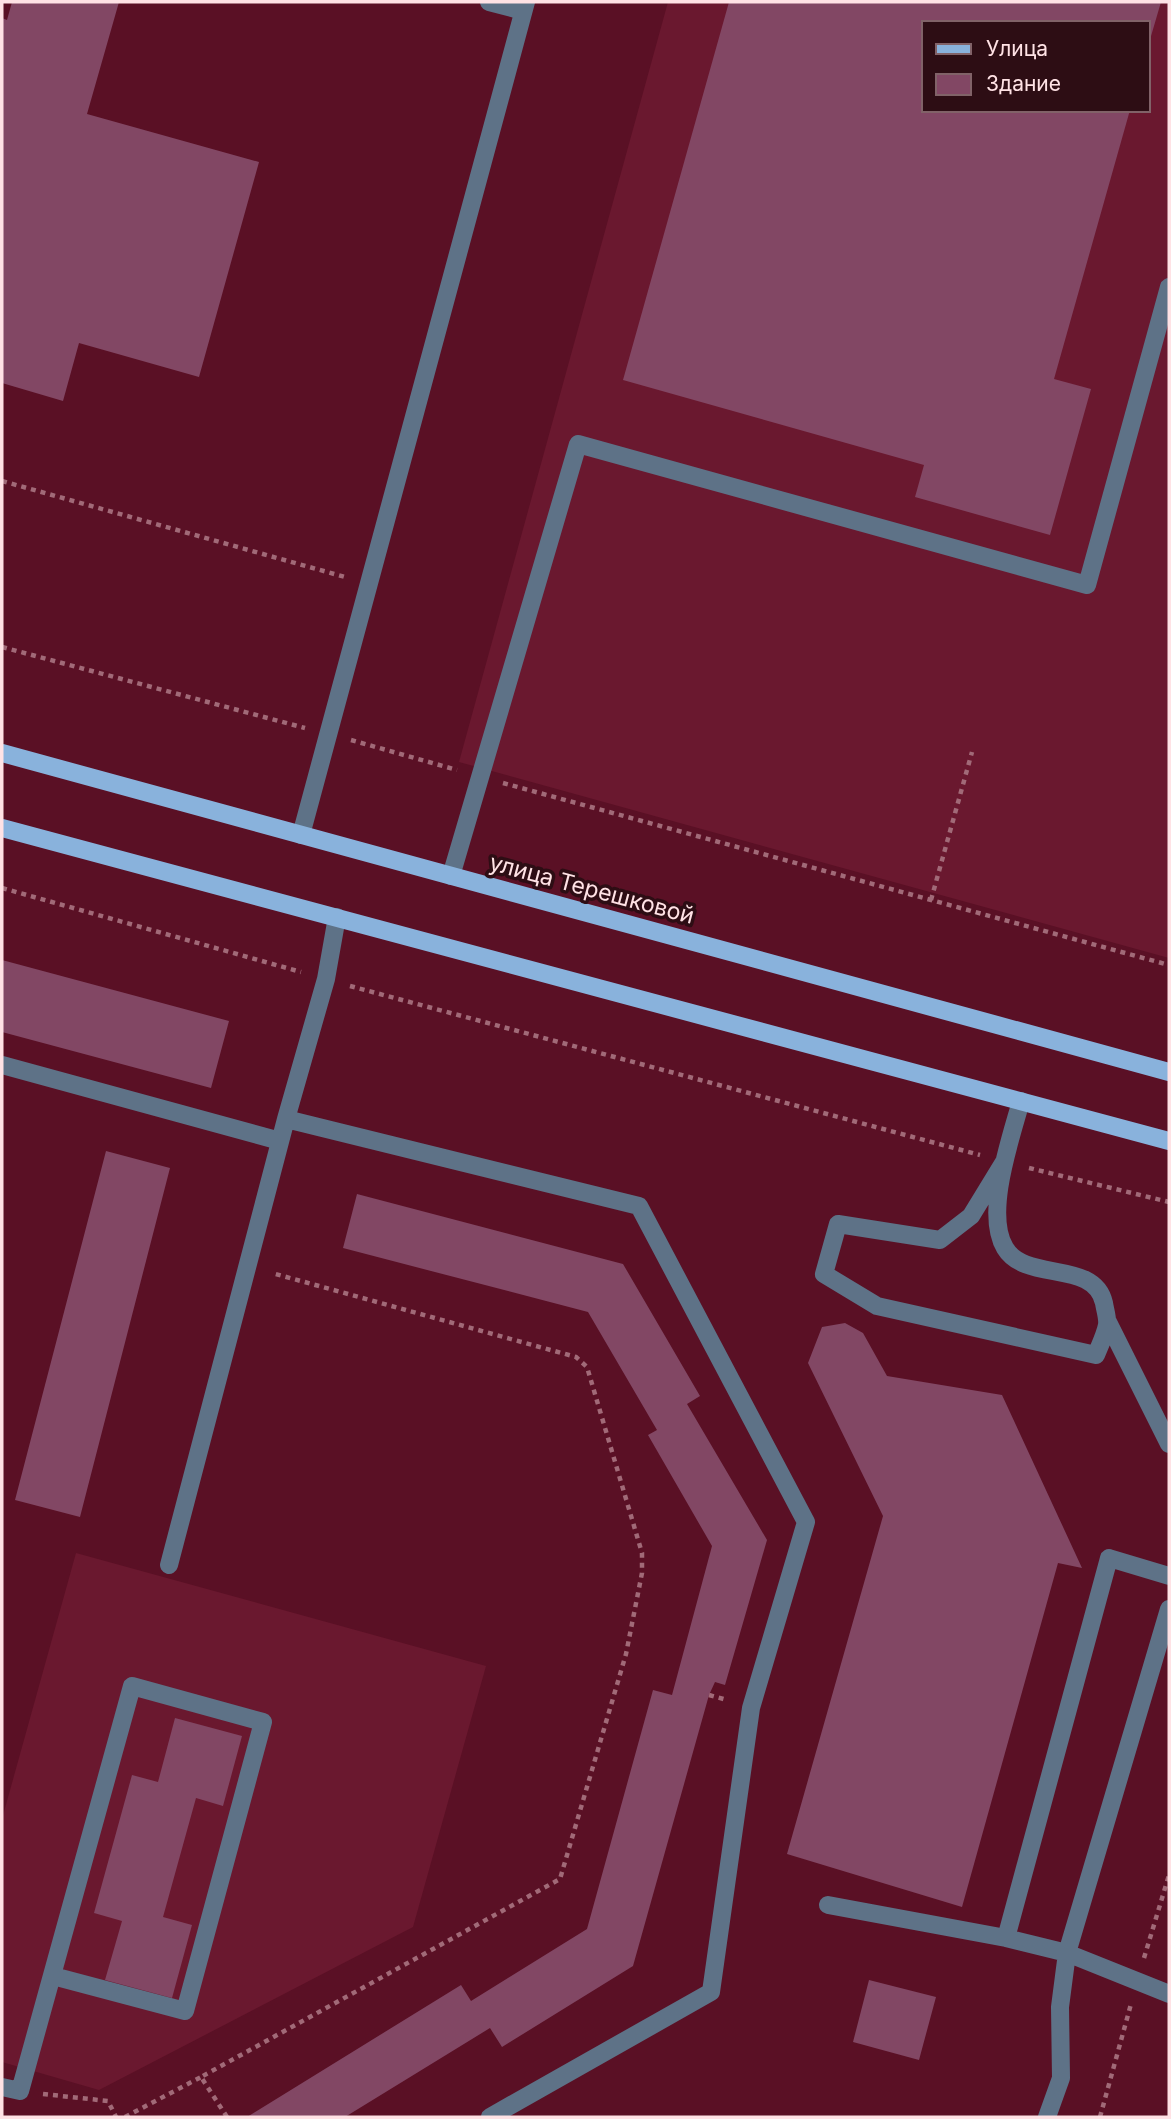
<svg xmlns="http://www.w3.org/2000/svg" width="1171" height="2119" viewBox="0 0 1171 2119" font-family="Inter,sans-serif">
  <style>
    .built { fill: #6a182f; fill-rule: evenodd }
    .building { fill: #824764 }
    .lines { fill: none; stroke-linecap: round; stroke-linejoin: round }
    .path { stroke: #a16a78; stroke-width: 4.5; stroke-dasharray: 5 5; stroke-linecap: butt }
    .minor { stroke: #5e7287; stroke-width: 18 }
    .major { stroke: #89b2dc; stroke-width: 18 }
    .labels { text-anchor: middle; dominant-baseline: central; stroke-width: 7; stroke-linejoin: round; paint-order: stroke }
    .street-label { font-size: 23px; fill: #ffe2e5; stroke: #2d0d14 }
  </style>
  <rect width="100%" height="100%" fill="#5a1025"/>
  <path class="built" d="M668 2H1169V958L459 762ZM924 23H1148V110H924Z
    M76 1553 486 1666 413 1927 99 2090 2 2062V1819Z"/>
  <path class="building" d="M12 2H119L87 114 259 162 199 377 79 343 63 401 2 383V18L7 20Z
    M729 2H1161L1149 43 1148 23H924V110H1130L1054 379 1091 389 1050 535 915 497 924 465 623 380Z
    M2 960 229 1021 211 1088 2 1032Z
    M106 1151 170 1168 80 1517 15 1500Z
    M357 1194 623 1264 700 1396 687 1404 767 1540 725 1685 715 1682 709 1695 633 1966 502 2047 490 2028 345 2117H247L461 1985 471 2001 587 1929 653 1690 672 1695 712 1546 648 1435 657 1430 588 1312 343 1248Z
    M845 1323 863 1333 887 1376 1002 1395 1082 1568 1058 1563 962 1907 787 1854 883 1516 808 1363 822 1327Z
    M175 1718 242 1736 223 1806 196 1798 163 1917 192 1925 172 1998 105 1980 122 1921 94 1913 132 1775 158 1782Z
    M869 1980 936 1997 919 2060 853 2042Z"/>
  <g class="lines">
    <path class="path" d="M2 481 345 577
      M2 647 305 728
      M351 740 457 770
      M503 783 1169 965
      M2 888 301 972
      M931 900 972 752
      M350 986 980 1155
      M1029 1168 1169 1202
      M709 1695 727 1700
      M1144 1958 1169 1875
      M43 2094 108 2101 116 2117
      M125 2117 201 2077
      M227 2117 201 2077 560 1879 626 1654 642 1573V1553L587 1367 576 1357 272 1273
      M1100 2117 1131 2004"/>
    <path class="minor" d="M489 2 523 11
      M301 835 526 2
      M451 876 578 444 1087 585 1169 287
      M337 917 326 979 286 1119 639 1206 806 1522 751 1708 711 1992 490 2117
      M2 1065 280 1141
      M1004 1162 971 1216 940 1240 838 1224 824 1274 877 1306 1096 1355C1100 1345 1105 1335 1107 1325 1108 1318 1105 1310 1104 1303 1094 1259 1026 1283 1005 1248 984 1213 1011 1138 1021 1101
      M1108 1322 1169 1444
      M169 1565 286 1119
      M828 1905 1006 1938 1067 1953 1169 1994
      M1006 1938 1109 1558 1169 1576
      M2 2087 20 2091 132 1686 263 1722 185 2011 53 1976
      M1047 2117 1061 2078 1060 2007 1067 1953 1169 1609"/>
    <path class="major" d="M2 753 1169 1072
      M2 828 1169 1141"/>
  </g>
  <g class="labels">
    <g class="street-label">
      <text transform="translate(592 889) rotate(15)">улица Терешковой</text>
    </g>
  </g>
  <rect width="1171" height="2119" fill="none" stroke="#ffe2e5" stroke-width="7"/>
  <rect x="922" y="21" width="228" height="91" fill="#2d0d14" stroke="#816268" stroke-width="2"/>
  <rect x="936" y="44" width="35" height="10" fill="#89b2dc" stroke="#816268" stroke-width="2"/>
  <text x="986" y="56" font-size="21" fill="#ffe2e5">Улица</text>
  <rect x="936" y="74" width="35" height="21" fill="#824764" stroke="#816268" stroke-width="2"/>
  <text x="986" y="91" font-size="21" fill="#ffe2e5">Здание</text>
</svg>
